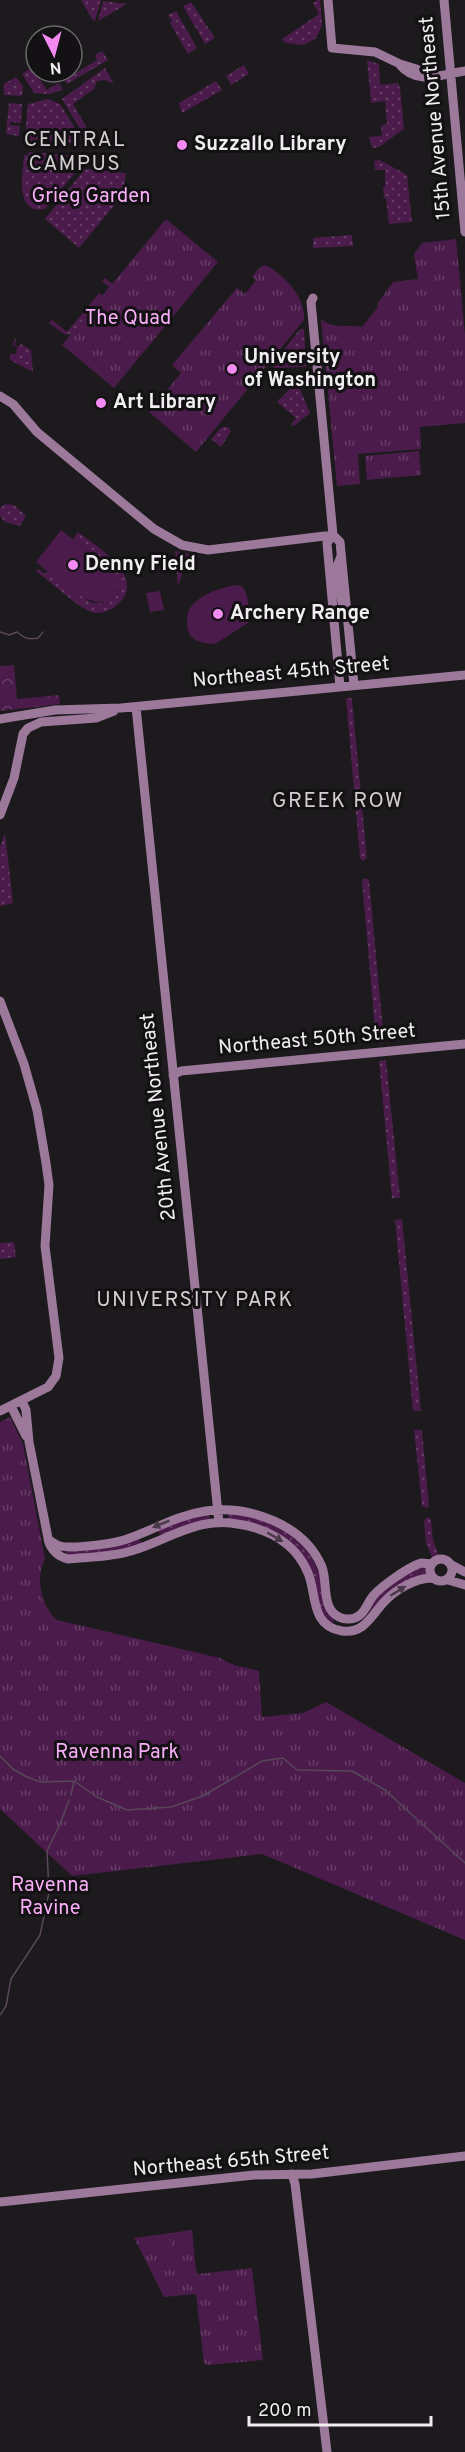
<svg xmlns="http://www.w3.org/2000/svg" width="465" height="2452" viewBox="0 0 465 2452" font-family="Overpass,sans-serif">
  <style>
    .grass { fill: url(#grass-dots) }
    .forest { fill: url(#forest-crowns) }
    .park { fill: url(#park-tufts) }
    .pitch { fill: #4b1c4b }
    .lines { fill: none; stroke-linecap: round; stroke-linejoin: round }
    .stream { stroke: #584759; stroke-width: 1.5 }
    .secondary { stroke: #9c789b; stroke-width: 9 }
    .oneway { fill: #4a3a49 }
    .poi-dot { fill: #f38af1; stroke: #131113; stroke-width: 2 }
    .labels { text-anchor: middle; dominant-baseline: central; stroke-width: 6; stroke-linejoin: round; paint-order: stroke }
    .street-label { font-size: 20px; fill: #f0eef0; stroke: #131113 }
    .poi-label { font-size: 20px; font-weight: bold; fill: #f0eef0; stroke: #131113; text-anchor: start }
    .park-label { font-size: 20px; fill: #faaef8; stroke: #131113 }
    .neighbourhood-label { font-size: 21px; letter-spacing: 1.5px; fill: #d1cdd0; stroke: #131113 }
  </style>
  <defs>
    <pattern id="grass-dots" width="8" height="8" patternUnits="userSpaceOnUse" patternTransform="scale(1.5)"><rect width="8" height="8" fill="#4b1c4b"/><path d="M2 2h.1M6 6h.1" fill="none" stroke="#653d65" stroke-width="1.8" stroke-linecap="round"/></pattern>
    <pattern id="forest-crowns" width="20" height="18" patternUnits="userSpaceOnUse" patternTransform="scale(1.5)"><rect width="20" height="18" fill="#4b1c4b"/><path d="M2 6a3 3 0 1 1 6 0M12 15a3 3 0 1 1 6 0" fill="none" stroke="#653d65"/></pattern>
    <pattern id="park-tufts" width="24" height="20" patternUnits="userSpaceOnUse" patternTransform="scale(1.5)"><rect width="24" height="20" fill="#4b1c4b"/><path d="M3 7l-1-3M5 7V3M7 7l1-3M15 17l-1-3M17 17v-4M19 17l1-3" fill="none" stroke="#653d65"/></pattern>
  </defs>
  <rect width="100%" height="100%" fill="#1c1a1c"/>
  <path class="grass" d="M81 0H101L95 21 92 19Z
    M318 0H320L322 25 316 38 304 45 285 43 282 39 319 14 313 3Z
    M103 1 127 4 98 21Z
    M191 2 215 38 205 44 183 6Z
    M176 11 197 48 188 54 170 23 172 21 168 15Z
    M102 51 108 60 67 84 65 80 97 60 95 55Z
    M367 60 379 64 380 85 398 83 400 88 404 129 379 147 372 148 369 137 382 136 381 125 387 124 385 101 371 103Z
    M36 65V72H40L37 75 47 90 59 83 63 90 49 94 34 93 22 74Z
    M244 65 249 74 231 85 226 76Z
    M105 68 114 84 106 80 97 81 94 89 73 104 91 135 85 137 62 99Z
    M16 77 23 86 22 96 4 95V84Z
    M216 81 222 90 182 113 179 103Z
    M48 99 60 104 78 133 79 138 72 143 30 141V137H25L28 104Z
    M9 103 22 104 21 123 10 122V125L20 126 19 136 6 134Z
    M29 152 68 155 76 162 74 174 45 209C14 215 23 173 24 155H28Z
    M380 160 407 175 412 222 389 224 386 199 384 198 383 187H385V170H375L374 161Z
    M85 169 126 173 122 196 79 248 45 219Z
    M352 235 353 246 313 248V238Z
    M105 278 116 287 85 330 66 335 49 323 52 320 67 332 99 293 103 295 109 287 102 281Z
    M300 329H304L306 367 274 368 272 365Z
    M15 339 17 340 14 344 18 347 21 344 31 350 33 372 10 360V354H16L17 347 12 345Z
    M297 382 310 413 294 426 291 425 296 418 277 402Z
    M222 427H228L231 431 221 447 211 439Z
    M5 504 14 505 26 516 20 526 5 522 0 516V508Z
    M78 532C97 547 149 577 117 605 111 610 100 615 92 612 78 608 49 580 36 571L38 569 45 574 48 571 90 602C102 606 112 601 117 589L114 571 73 539Z
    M175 551 189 554 178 586Z
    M349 697 352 699 367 858 363 861 360 858 346 699Z
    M5 833 13 903 0 906V847Z
    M365 878 369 880 384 1040 381 1044 376 1040 362 881Z
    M386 1060 400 1198H392L379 1061Z
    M402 1219 421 1411H413L395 1220Z
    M14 1242 16 1257 0 1259V1243Z
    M414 1430H422L429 1506 427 1508 422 1506Z
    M228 1513C241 1516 257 1517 269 1522 313 1539 322 1578 334 1617V1622L331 1623 325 1619 297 1549 228 1519Z
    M209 1515 210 1519 160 1535 158 1531 176 1522Z
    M427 1517 431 1519 433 1540 439 1556 432 1557 426 1543 424 1521Z
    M138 1538 142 1543 129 1549 71 1556 66 1553V1551Z
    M424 1566 429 1574 371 1612 369 1610C380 1589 402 1574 424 1566Z"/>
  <path class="forest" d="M14 665 17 699 59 695 60 704 0 711V666Z"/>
  <path class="park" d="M166 219 218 262 114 388 62 345Z
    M456 239 465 335V423L420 427 421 449 358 454 360 484 337 486 321 319C334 330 347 324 362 327L378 307 377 304 393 282 418 279 414 254 422 243Z
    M265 265C284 274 306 298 304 320L196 452 149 412 181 373 172 365 237 288 245 294 256 280 252 277 259 268Z
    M419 451 421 475 367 480 365 456Z
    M10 1417 23 1444 45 1559C35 1577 41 1607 57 1620L220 1658C232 1666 244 1667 259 1671L262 1717 303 1713 326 1702 465 1783V1940L262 1854 72 1876 0 1809V1422Z
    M192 2230 196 2270 198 2274 252 2268 263 2360 207 2365 204 2363 196 2294 164 2297 134 2238Z"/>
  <path class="pitch" d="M61 530 110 568 116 574 118 585C108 630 53 575 36 562Z
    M235 585 242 586C250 598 249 608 248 623L215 644C200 643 186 640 187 622 187 615 188 610 193 604 204 593 220 588 235 585Z
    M160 591 164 610 150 612 146 593Z
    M170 2240 171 2252 150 2255 149 2243Z"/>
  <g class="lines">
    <path class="stream" d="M0 632 9 635 17 632C24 638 28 640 38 638L43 632
      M0 1756 13 1769 25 1776 40 1782 74 1781 97 1797 127 1810 171 1807 203 1796 262 1761 283 1758 297 1770 352 1771 385 1790 465 1863
      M71 1795 74 1781
      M0 2015 6 2006 11 1979 40 1935 49 1892 47 1851 60 1824 69 1800"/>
    <path class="secondary" d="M328 0 332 48 375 52 400 64 436 75
      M444 0 465 232
      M400 65C417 86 443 74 465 71
      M313 298 311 302 333 535 340 542 354 685
      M0 396 13 404 37 432 108 491 154 529 182 545 208 550 333 535
      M333 535 327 543 340 687
      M341 556 336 569 342 603
      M136 707 219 1523
      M0 719 55 710 121 708 465 675
      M0 815 14 778 23 734 28 728 41 722 96 718 114 711
      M0 1001 24 1064 37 1110 46 1163 49 1185 45 1246 59 1358 56 1376 48 1387 0 1411
      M173 1075 181 1071 465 1044
      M22 1401 26 1410 29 1442 49 1543C53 1552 59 1557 68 1559 89 1557 112 1557 131 1551 165 1541 194 1519 231 1523 264 1527 295 1541 308 1573 317 1594 310 1626 342 1631 364 1634 371 1616 384 1602 395 1590 415 1578 432 1578
      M11 1406 26 1436
      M48 1539C52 1542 56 1545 60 1546 73 1549 111 1544 124 1540 153 1531 173 1516 206 1511 249 1505 304 1524 322 1567 328 1583 321 1608 339 1617 345 1620 354 1620 360 1615 366 1610 368 1602 373 1596 380 1587 411 1565 422 1563 425 1563 428 1564 431 1564
      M430 1570a11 11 0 1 1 22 0a11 11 0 1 1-22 0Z
      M450 1564 465 1572
      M448 1580 465 1585
      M292 2174 295 2184 327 2452
      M0 2202 254 2175 312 2174 465 2156"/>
  </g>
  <defs><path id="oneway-solid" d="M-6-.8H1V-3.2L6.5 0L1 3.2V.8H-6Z" transform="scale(1.5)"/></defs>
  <g class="oneway">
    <use href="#oneway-solid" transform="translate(161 1524) rotate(158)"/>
    <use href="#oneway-solid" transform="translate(275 1537) rotate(30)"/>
    <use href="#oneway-solid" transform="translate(398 1591) rotate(-32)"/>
  </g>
  <g class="poi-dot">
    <circle cx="182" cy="145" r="6"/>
    <circle cx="232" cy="369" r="6"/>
    <circle cx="101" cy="403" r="6"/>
    <circle cx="73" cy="565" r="6"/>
    <circle cx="218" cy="614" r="6"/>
  </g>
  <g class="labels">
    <g class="street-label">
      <text transform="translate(436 118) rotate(-95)">15th Avenue Northeast</text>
      <text transform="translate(291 673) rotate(-5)">Northeast 45th Street</text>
      <text transform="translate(317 1040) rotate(-5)">Northeast 50th Street</text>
      <text transform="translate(159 1117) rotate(-96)">20th Avenue Northeast</text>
      <text transform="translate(231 2162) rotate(-5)">Northeast 65th Street</text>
    </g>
    <g class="poi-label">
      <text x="194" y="145">Suzzallo Library</text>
      <text x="244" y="358">University<tspan x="244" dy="23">of Washington</tspan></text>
      <text x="113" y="403">Art Library</text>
      <text x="85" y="565">Denny Field</text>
      <text x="230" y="614">Archery Range</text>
    </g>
    <g class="park-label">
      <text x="91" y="197">Grieg Garden</text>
      <text x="128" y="319">The Quad</text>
      <text x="117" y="1753">Ravenna Park</text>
      <text x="50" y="1886">Ravenna<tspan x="50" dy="23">Ravine</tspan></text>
    </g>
    <g class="neighbourhood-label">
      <text x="75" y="140">CENTRAL<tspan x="75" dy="24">CAMPUS</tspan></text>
      <text x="338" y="801">GREEK ROW</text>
      <text x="195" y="1300">UNIVERSITY PARK</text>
    </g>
  </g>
  <g transform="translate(54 54) rotate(174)"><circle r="28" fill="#131113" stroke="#6b696b" stroke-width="1.5"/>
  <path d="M0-4.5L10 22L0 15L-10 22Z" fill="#f38af1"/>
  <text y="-9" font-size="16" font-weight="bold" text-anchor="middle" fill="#f0eef0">N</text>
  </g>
  <path d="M249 2416v9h182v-9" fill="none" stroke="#f0eef0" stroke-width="3"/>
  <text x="258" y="2416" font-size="18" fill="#f0eef0" stroke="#131113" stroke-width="4.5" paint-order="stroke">200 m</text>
</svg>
